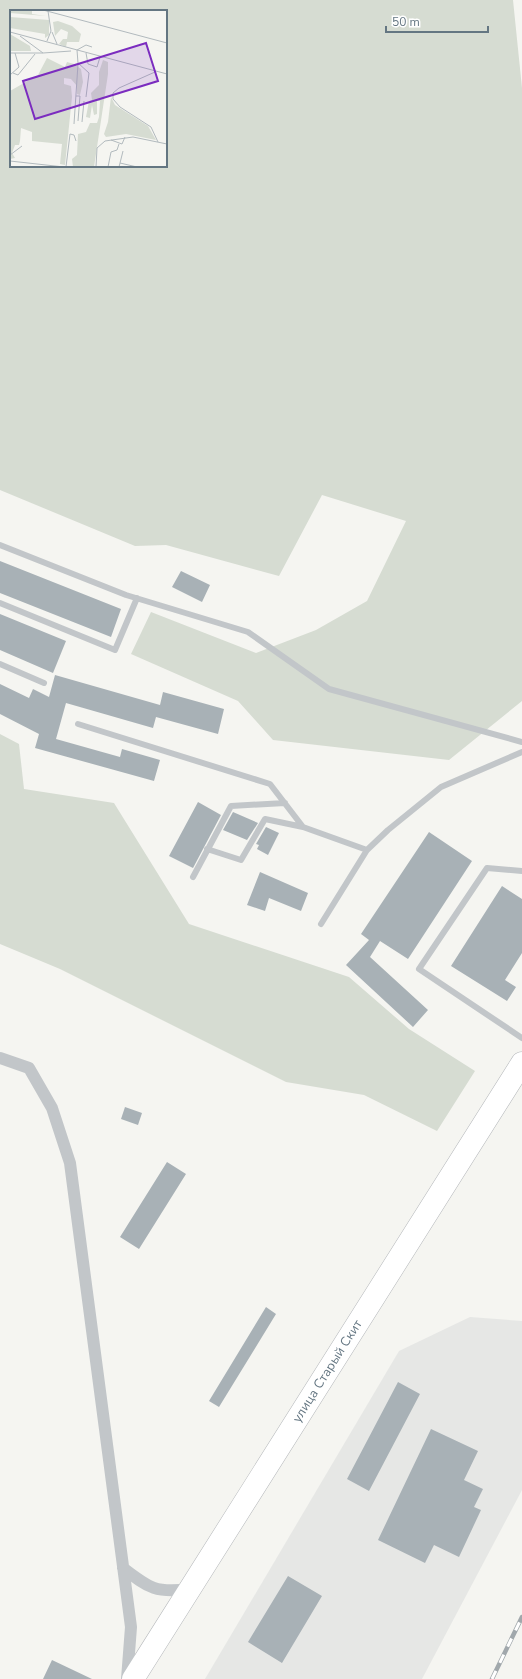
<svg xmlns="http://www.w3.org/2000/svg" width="522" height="1679" viewBox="0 0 522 1679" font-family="'Nunito Sans',sans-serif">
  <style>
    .built { fill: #e6e7e5 }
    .green { fill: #d6dcd2; fill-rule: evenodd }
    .building { fill: #a8b1b6 }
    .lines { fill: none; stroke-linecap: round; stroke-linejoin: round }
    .highway-casing { stroke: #b5b8bb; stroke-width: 23 }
    .lane { stroke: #c2c6c9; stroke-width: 6 }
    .street { stroke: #c2c6c9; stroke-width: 12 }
    .highway { stroke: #fff; stroke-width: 22 }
    .rail-casing { stroke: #a1a8ac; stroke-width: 4.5 }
    .rail { stroke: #fff; stroke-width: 3; stroke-dasharray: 9; stroke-linecap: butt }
    .labels { text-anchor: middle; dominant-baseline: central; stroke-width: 4; stroke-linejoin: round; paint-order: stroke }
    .street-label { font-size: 13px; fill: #647682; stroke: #fff }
    .inset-road { fill: none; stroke: #b2babe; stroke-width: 1 }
    .view { fill: #7b2cbf; fill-opacity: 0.15; stroke: #7b2cbf; stroke-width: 2 }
    .inset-edge { fill: none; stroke: #647682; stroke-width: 2 }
  </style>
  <rect width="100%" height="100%" fill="#f5f5f1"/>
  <path class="built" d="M470 1317 522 1321V1490L422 1679H205L399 1351Z"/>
  <path class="green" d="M0 0H513L522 88V701L449 760 273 740 238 701 131 654 151 612 256 653 316 630 367 601 406 521 322 495 279 576 166 545 135 546 0 490ZM11 11H166V166H11Z
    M0 734 19 744 24 789 114 803 189 924 349 977 409 1029 475 1071 437 1131 364 1095 286 1082 60 969 0 944Z"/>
  <path class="building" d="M0 561 121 609 111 637 0 593Z
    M181 571 210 585 202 602 172 587Z
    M0 614 66 641 53 673 0 650Z
    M55 675 160 705 163 692 224 709 218 734 156 717 153 728 66 703 56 739 120 757 122 749 160 760 154 781 35 748 39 734 0 714V684L29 698 33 689 49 697Z
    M198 802 221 815 193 868 169 856Z
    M233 812 258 823 247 840 223 830Z
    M266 827 279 833 268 855 257 849 259 845 256 844Z
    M429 832 472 861 408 959 380 941 370 957 428 1010 413 1027 346 965 369 940 361 934Z
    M260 872 308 893 301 911 269 898 265 911 247 905Z
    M502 886 522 899V953L505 980 516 987 507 1001 451 966Z
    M125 1107 142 1113 138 1125 121 1119Z
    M167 1162 186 1174 139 1249 120 1237Z
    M266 1307 276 1314 219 1407 209 1401Z
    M398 1382 420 1394 369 1491 347 1479Z
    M431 1429 478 1451 464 1480 483 1489 474 1507 481 1510 459 1557 434 1545 425 1563 378 1540Z
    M288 1576 322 1596 282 1663 248 1642Z
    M52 1660 92 1679H43Z"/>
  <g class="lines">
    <defs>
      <g id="highway">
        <path id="s1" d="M133 1679 522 1063"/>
      </g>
    </defs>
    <use href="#highway" class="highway-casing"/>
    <path class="lane" d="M0 545 126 595 248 632 329 689 522 742
      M0 603 115 650 137 598
      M0 664 44 683
      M78 724 270 784 303 827 367 850 388 830 441 787 522 752
      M207 849 241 860 265 819 303 827
      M522 871 487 868 419 969 522 1038
      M193 877 231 806 285 803
      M321 924 367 850"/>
    <path class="street" d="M0 1058 29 1068 52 1108 70 1163 131 1627 127 1679
      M123 1568C150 1589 156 1593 190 1589"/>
    <use href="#highway" class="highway"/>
    <defs>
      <path id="rail" d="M492 1679 522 1617"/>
    </defs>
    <use href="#rail" class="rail-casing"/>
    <use href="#rail" class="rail"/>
  </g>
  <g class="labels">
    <g class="street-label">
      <text stroke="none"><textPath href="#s1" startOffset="364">улица Старый Скит</textPath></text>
    </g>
  </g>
  <g transform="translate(10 10)">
    <rect width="157" height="157" fill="#f5f5f1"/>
    <path d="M0 0 22 1V4L36 6 0 3ZM0 7 39 10V25L35 28V24L0 18ZM48 11 62 16 71 24 69 32H57L56 37 49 34 53 29H57L58 22 51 19 45 26 43 12ZM0 24 20 36 21 41H0ZM37 48 55 57 57 52 64 54 71 59 73 72 70 85 67 84V76L61 69 54 68V74L61 76 62 87 55 155 50 154 52 134 22 131V122L11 118 10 131 9 135H5L2 143 5 148 0 149V81L28 65ZM93 50 98 52V64L84 157H63L62 149 67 145 68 124 76 122 80 113H87L89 107 90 91H87V104L84 105 82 95 80 108 76 107 79 91 82 90 81 83 89 75V62ZM101 87 105 95 138 116 146 130 116 124 96 127 94 124 98 112Z" fill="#d6dcd2"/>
    <path class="inset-road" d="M33 0 157 33M0 22 157 64M42 22 47 34M10 26 33 43 61 41M37 31 41 21 38 1M0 43H33M76 43 78 54 87 57 90 47M145 62 109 78 103 83V89L110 97 141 117 148 132M3 63 8 65 25 44M0 65 9 57 5 43M66 86H70L68 111M76 87 79 63 68 53 67 40 76 35 82 37M72 112 74 91M64 114 68 54M101 130 112 134 115 127M0 145 12 136M0 151 54 157M110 153 127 157M56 157 60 124 64 125 66 131M86 157 87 138 95 131 123 127 157 134M98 157 101 142 107 140 109 134M109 157 113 141"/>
    <path class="view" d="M136 33 148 71 25 109 13 71Z"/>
    <rect width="157" height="157" class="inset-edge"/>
  </g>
  <path d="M386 26v6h102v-6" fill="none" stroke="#647682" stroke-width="2"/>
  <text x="392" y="26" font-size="12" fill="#647682" stroke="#ffffff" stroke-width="3" paint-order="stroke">50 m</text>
</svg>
